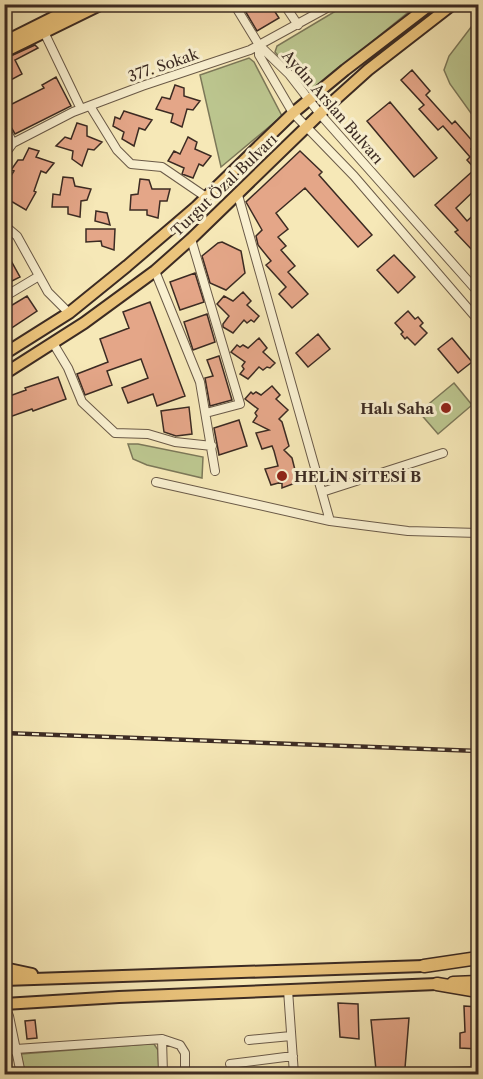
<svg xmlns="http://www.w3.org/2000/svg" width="483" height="1079" viewBox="0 0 483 1079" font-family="'Libre Caslon Text',serif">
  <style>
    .green { fill: #bcc68f; stroke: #7c7859; stroke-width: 1.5 }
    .building { fill: #e4a688; stroke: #3c2b23; stroke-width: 1.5 }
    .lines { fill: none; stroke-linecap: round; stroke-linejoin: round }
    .minor-casing { stroke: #6a5a48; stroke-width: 10 }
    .major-casing { stroke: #3c2b23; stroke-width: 14 }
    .highway-casing { stroke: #3c2b23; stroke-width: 15 }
    .minor { stroke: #f9f0d0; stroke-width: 8 }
    .major { stroke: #ebc47c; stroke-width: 10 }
    .highway { stroke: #ebc47c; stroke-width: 12 }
    .rail-casing { stroke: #3c2b23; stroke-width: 4.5 }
    .rail { stroke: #f9f0d0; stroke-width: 2; stroke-dasharray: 7; stroke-linecap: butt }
    .poi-dot { fill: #8f2418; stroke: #f9f0d0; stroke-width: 2 }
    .labels { text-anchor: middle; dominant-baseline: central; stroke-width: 6; stroke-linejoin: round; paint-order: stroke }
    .street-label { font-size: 15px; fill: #3c2b23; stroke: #f9f0d0 }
    .poi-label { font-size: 15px; font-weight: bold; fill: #3c2b23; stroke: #f9f0d0; text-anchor: end }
  </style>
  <rect width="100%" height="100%" fill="#f6e8b7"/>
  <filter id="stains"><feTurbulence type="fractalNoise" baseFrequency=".00333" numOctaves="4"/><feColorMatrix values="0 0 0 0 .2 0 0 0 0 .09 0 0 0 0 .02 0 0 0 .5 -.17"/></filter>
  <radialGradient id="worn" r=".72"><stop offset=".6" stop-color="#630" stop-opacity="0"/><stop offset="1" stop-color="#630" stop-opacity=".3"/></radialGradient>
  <path class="green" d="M351 5H417L310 92 275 52 277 46 339 9Z
    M478 18V123L450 84 444 70 449 56Z
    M249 58 254 62 282 116 221 167 200 75Z
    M454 383 472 405 438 434 419 412Z
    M128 444H138L203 457 202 478 147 465 133 459Z
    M147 1044H154L158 1050 159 1074H25L21 1054Z"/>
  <path class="building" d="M241 4H270L279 18 257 31Z
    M35 45 38 48 15 60 22 74 7 82 4 77V59Z
    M412 70 430 91 426 95 452 124 455 121 475 144 471 149 478 157V187L456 208 467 221 478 211V248L474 252 455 232 458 230 435 205 475 169 467 160 470 157 443 126 438 130 419 109 424 105 401 80Z
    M56 77 71 106 15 134 4 115V108L44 88 42 85Z
    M175 85 184 88V96L200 101 193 110 187 109 182 127 171 122 173 114 156 109 162 97 170 99Z
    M390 102 437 158 414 177 367 121Z
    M124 111 152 120 145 130 139 128 134 146 122 139 124 132 113 126 115 117 120 119Z
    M77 123 87 126V136L102 142 94 150 88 149 82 166 72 159 73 151 56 146 65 137 71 139Z
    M188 137 197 142 195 149 211 156 203 166 199 164 193 178 182 174 184 168 168 161 174 151 180 154Z
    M29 148 39 151 36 157 54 163 46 173 41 171 34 191 36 192 26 210 4 197V187L14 171 11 170 18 160H23Z
    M300 151 322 172 319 175 372 235 358 247 305 188 276 213 288 229 278 237 286 246 281 250 295 266 288 272 308 294 292 308 279 294 286 287 266 265 271 261 258 245 256 236 262 230 246 202Z
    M63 177 73 178 75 186 91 189 87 200 81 201 80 217 68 214V207H52L53 194 60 195Z
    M140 179 149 180 152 189H170L167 201H160L158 218 147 215V210H130L131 195 138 194Z
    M96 211 107 213 110 225 95 221Z
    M86 229H115L114 250 102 246 101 241 86 242Z
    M222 242 241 251 245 273 226 290 210 283 202 256 218 243Z
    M4 248 20 277 4 285Z
    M394 255 415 277 398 293 377 270Z
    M195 273 204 302 180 310 170 282Z
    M243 292 251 301 247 305 259 316 254 322 251 320 247 323 244 320 233 333 223 327V324L229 316 217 304 224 296 233 301Z
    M27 296 37 311 4 333V310Z
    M150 302 185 396 157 406 153 394 128 403 122 388 148 378 141 359 107 371 112 385 85 395 77 374 108 362 100 339 129 328 123 312Z
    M408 311 415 319 418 317 423 323 420 326 427 333 415 345 407 337 405 339 401 334 403 332 395 323Z
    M207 314 215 342 193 350 184 322Z
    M318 334 330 349 308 367 296 353Z
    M259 338 267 348 263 352 275 363 270 368 267 367 263 370 259 367 248 379 240 374 244 369 242 366 245 362 231 352 237 345 240 347 243 345 248 348Z
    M452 338 472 362 458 373 438 349Z
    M219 356 232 400 210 406 205 378 213 376 207 360Z
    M58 377 66 399 33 411 32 409 4 419V398L26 390 25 388Z
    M272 386 280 395 276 399 288 410 279 419 282 422 289 446 284 450 292 458 298 482 282 488V482L271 485 265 469 278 466 274 451 272 446 262 449 256 433 269 430 253 422 257 416 255 413 258 409 245 399 251 392 253 394 256 392 261 395Z
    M189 407 192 434 176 436 164 432 161 411Z
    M239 420 247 446 219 455 214 428Z
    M338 1003 358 1004 359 1039 340 1037Z
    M464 1006 478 1007V1049L460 1048V1033L465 1032Z
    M409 1018 405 1068 376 1070 371 1020Z
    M35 1020 37 1038 27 1039 25 1021Z"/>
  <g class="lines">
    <defs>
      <path id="minor" d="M234 4 259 45
        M284 4 298 25
        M44 32 81 109
        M90 106 117 150 131 164 162 167 206 197
        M4 126 13 143
        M4 155 13 143 73 112 142 86 250 50 334 4
        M4 225 17 236 48 292 69 313
        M191 239 240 404 206 413
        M155 271 200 382 215 471
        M478 292 320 114 289 74 259 45V55L293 113 354 176 478 320
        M4 297 39 276
        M53 343 68 368 82 402 115 433 148 434 175 442 212 446
        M156 482 330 521 238 195
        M322 492 443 453
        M330 521 408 531 478 533
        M288 990 294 1074
        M4 1005 9 1016 21 1074
        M162 1039 180 1045 185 1053V1074
        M249 1040 291 1036
        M4 1053 16 1049 162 1039 163 1074
        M230 1064 293 1056
        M393 1074 478 1071"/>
      <path id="major" d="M4 42 80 4
        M4 52 102 4
        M4 354 69 313 127 266 196 207 293 113 345 70 431 4
        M4 374 84 323 155 271 191 239 328 106 368 70 453 4
        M4 968 32 974
        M4 980 424 966
        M4 1004 119 997 437 984"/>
      <path id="highway" d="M424 966 478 958
        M453 983 478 982
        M437 984 478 991"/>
    </defs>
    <use href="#minor" class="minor-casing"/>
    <use href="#major" class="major-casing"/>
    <use href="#highway" class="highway-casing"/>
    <use href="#minor" class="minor"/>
    <use href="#major" class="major"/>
    <use href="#highway" class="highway"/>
    <defs>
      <path id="rail" d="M4 733 478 751"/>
    </defs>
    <use href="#rail" class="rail-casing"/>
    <use href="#rail" class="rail"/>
  </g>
  <g class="poi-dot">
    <circle cx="446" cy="408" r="6"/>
    <circle cx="282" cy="476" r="6"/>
  </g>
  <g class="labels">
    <g class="street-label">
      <text transform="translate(163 65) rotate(-19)">377. Sokak</text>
      <text transform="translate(333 107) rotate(49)">Aydın Arslan Bulvarı</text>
      <text transform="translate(224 185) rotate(-44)">Turgut Özal Bulvarı</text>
    </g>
    <g class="poi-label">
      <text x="434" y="408">Halı Saha</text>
      <text x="294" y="476" text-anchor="start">HELİN SİTESİ B</text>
    </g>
  </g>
  <rect width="483" height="1079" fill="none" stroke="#f6e8b7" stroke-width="24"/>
  <rect x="6" y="6" width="471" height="1067" fill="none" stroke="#3c2b23" stroke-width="3"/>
  <rect x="12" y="12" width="459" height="1055" fill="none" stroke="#3c2b23" stroke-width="1.5"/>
  <rect width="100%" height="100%" filter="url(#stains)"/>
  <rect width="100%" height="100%" fill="url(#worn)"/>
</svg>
